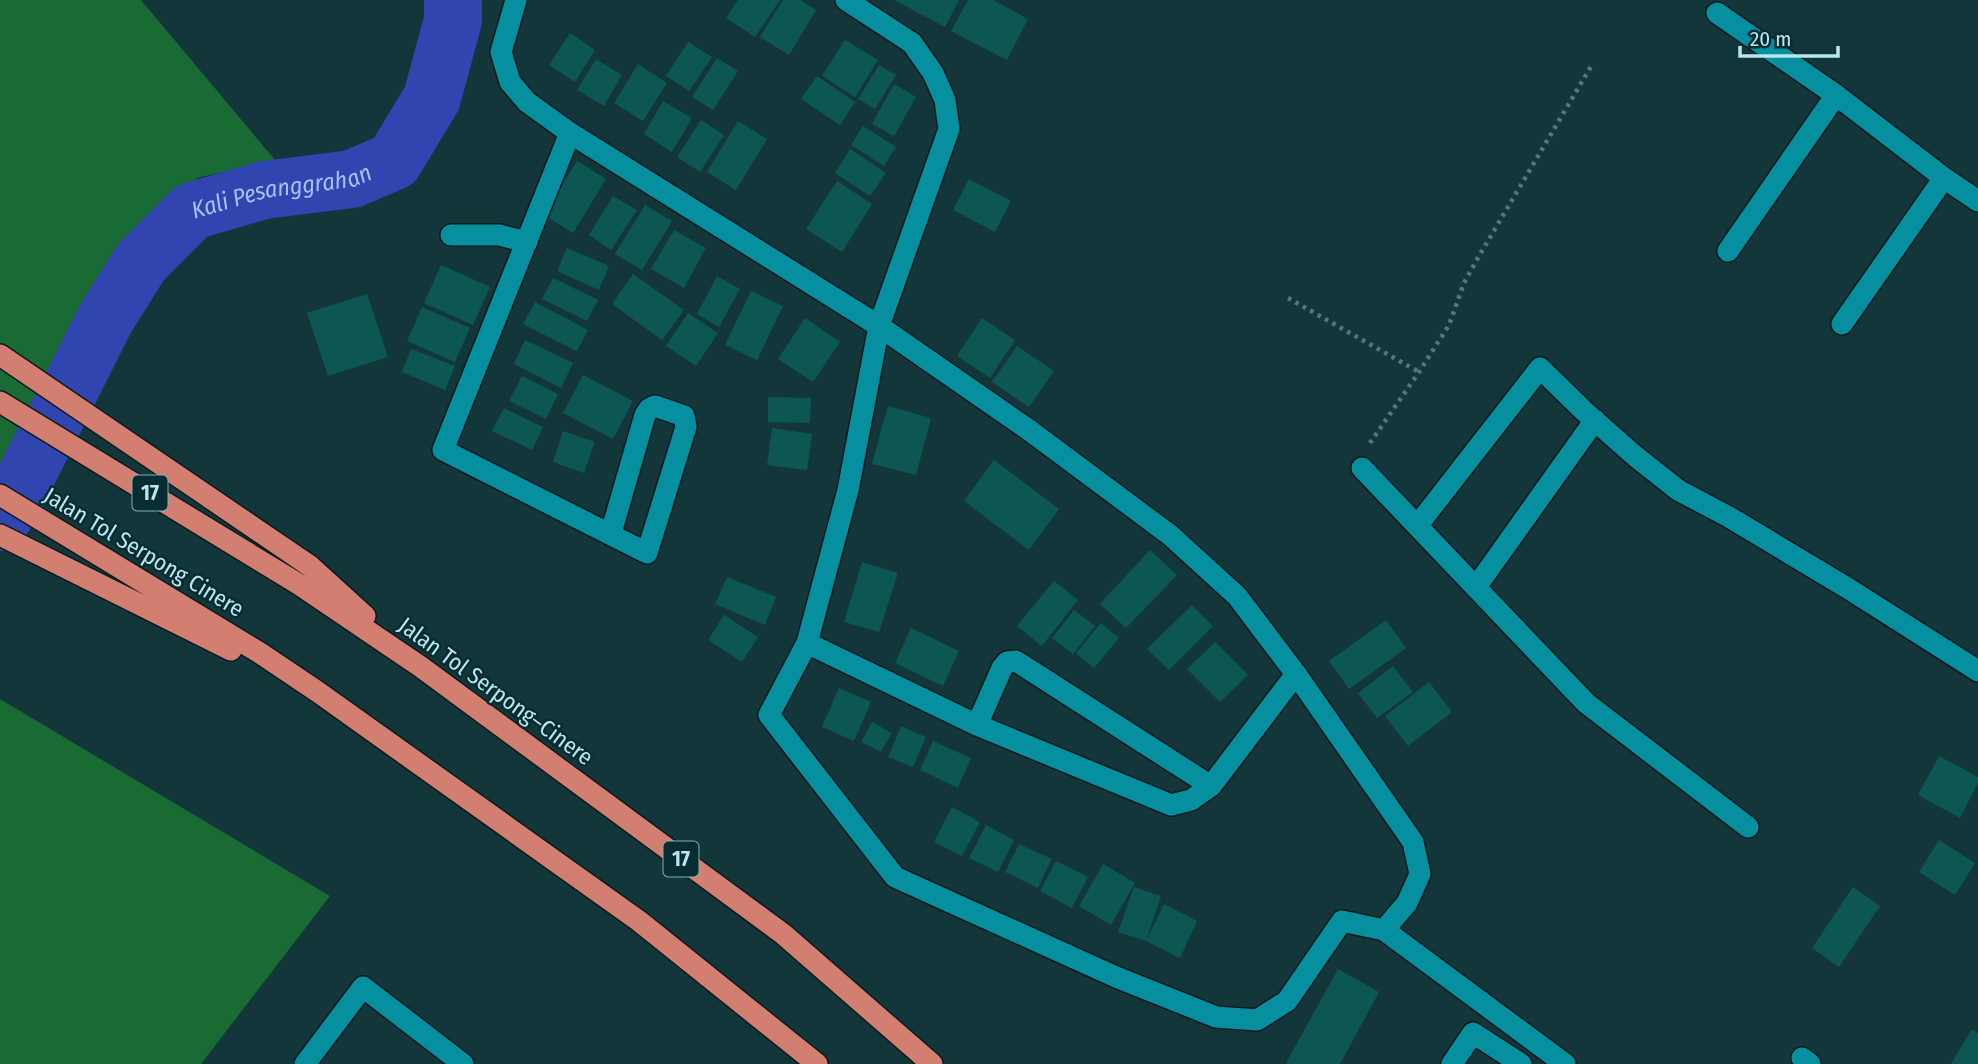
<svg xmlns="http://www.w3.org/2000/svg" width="1978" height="1064" viewBox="0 0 1978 1064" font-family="'Fira Sans Condensed',sans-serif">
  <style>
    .green { fill: #196a33 }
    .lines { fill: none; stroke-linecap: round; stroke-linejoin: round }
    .river { stroke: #3045af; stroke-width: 58 }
    .building { fill: #0c5754 }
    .minor-casing { stroke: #0c1b1d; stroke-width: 24 }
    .highway-casing { stroke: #0c1b1d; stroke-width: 24 }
    .path { stroke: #50787e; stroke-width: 4.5; stroke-dasharray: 3.5 5; stroke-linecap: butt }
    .minor { stroke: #058f9f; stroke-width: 21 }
    .highway { stroke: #d27f72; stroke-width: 21 }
    .labels { text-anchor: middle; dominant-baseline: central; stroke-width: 5; stroke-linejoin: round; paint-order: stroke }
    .shield { fill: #072c31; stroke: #82afb6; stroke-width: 2 }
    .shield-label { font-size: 21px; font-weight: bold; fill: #b7e7ef }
    .street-label { font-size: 23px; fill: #b7e7ef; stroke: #072c31 }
    .water-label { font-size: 24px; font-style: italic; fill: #abbef4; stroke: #072c31 }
  </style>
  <rect width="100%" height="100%" fill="#13363b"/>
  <path class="green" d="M0 0H141L275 160 197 178 93 300 0 473Z
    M0 699 330 896 201 1064H0Z"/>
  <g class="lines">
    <path class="river" id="s1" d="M0 522 12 504 106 318 141 262 192 211 264 190 352 179 394 161 432 98 453 20V0"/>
  </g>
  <path class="building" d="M738 0H780L755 37 726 18Z
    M783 0H800L816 10 789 55 760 37Z
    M894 0H959L945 27Z
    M968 0H993L1028 19 1007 60 951 31Z
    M570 33 595 50 575 82 549 65Z
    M845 40 878 60 855 97 822 76Z
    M688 42 712 57 689 91 666 76Z
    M717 58 738 71 713 110 692 97Z
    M596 59 622 75 604 106 577 90Z
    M638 64 667 83 643 121 614 103Z
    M879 65 896 75 875 109 858 99Z
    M817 76 855 102 840 125 801 99Z
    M894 84 916 97 894 136 872 124Z
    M663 101 692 118 672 152 644 134Z
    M701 120 724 135 700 172 677 157Z
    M738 121 767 139 736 190 707 172Z
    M863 126 896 147 884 166 851 145Z
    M850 149 886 173 870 196 835 173Z
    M577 161 606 179 573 233 544 215Z
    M969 179 1011 201 995 232 953 210Z
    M837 181 872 204 842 252 806 229Z
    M613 196 637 210 611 250 589 235Z
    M645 205 672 221 642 270 615 254Z
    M674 230 706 248 684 288 651 269Z
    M567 248 609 266 599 290 557 271Z
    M441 265 490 287 473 325 424 303Z
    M633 274 684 310 662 340 612 304Z
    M717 276 740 289 719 327 697 314Z
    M553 278 598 300 587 321 542 299Z
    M751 291 783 306 757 360 725 345Z
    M367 294 388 357 328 376 307 313Z
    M535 302 588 330 577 351 523 324Z
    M422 307 470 328 455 362 407 341Z
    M688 313 718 333 696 366 666 346Z
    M805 318 840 342 813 382 778 359Z
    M982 318 1015 340 990 378 957 356Z
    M525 340 573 363 561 388 514 364Z
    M1017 346 1054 371 1029 407 992 382Z
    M411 349 455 366 445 390 402 372Z
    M583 375 633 401 613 439 563 413Z
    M522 376 558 394 546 419 509 401Z
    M768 397 811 398 810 423 768 422Z
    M888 406 931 418 916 475 872 464Z
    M504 408 543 427 532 450 492 431Z
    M772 428 812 434 807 470 767 465Z
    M563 431 595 442 584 473 553 462Z
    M994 460 1059 509 1029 550 964 501Z
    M1150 550 1177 575 1126 628 1100 604Z
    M862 562 898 573 879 632 844 622Z
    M727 577 776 597 765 625 715 604Z
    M1054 581 1078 600 1042 646 1017 626Z
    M1192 605 1213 626 1169 670 1147 649Z
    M1074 610 1095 626 1073 654 1052 638Z
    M724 615 758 637 742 662 708 640Z
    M1386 620 1406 648 1349 689 1329 661Z
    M1101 623 1119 638 1094 668 1076 653Z
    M911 628 959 651 943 686 895 663Z
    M1215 642 1248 675 1220 702 1187 669Z
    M1393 666 1413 692 1377 718 1358 693Z
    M1429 682 1452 712 1408 746 1385 716Z
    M839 688 871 702 854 741 822 727Z
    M872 722 892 733 881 752 861 742Z
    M901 726 926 737 913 767 888 757Z
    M933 741 971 758 958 788 920 770Z
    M1939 756 1978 777V783L1960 818 1918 795Z
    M952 807 980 822 962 856 934 842Z
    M986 825 1014 840 998 872 969 858Z
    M1939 840 1975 863 1955 895 1919 872Z
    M1019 844 1052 859 1038 888 1005 872Z
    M1056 861 1088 877 1072 908 1040 891Z
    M1103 864 1135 883 1111 925 1079 906Z
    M1134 887 1161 896 1146 941 1164 904 1197 921 1180 958 1146 941 1118 932Z
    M1853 887 1880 906 1839 967 1812 948Z
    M1338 969 1379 992 1340 1064H1288L1286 1063Z
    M1972 1029 1978 1033V1064H1951Z"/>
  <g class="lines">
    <defs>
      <path id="minor" d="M516 0 501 52 510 82 527 102 570 133 879 326 1029 430 1170 535 1237 596 1296 674 1413 842 1420 874 1407 903 1384 930
        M846 0 912 43 933 73 945 100 949 129 879 326 848 490 807 643 769 715 895 877 1116 977 1216 1017 1257 1020 1287 1001 1342 921 1384 930 1565 1064
        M1717 13 1836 95 1944 178 1978 201
        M570 133 443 450 647 553 686 427 684 416 655 406 649 409 645 415 611 533
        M451 235H499L527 242
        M1728 251 1836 95
        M1842 324 1944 178
        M1362 468 1586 703 1748 827
        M1417 526 1540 368 1584 411 1635 456 1678 490 1729 517 1849 589 1978 671
        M1476 587 1595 420
        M807 643 977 725 1171 805 1191 800 1211 786 1296 674
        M977 725 1002 668 1007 662 1016 661 1211 786
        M1802 1058 1810 1064
        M305 1064 363 987 463 1064
        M1452 1064 1473 1033 1521 1064"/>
      <path id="highway" d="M0 355 310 566 365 616
        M0 402 300 585 421 667 783 934 932 1064
        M0 495 260 653 318 692 639 921 817 1064
        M0 535 231 650"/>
    </defs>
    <use href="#minor" class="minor-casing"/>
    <use href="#highway" class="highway-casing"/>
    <path class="path" d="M1288 298 1419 372
      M1370 443 1419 372 1449 325 1464 283 1479 256 1593 63"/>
    <use href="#minor" class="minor"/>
    <use href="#highway" class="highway"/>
  </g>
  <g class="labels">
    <g class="shield">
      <rect x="132.5" y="475.5" width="35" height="35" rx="5"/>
      <rect x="663.5" y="841.5" width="35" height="35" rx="5"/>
    </g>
    <g class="shield-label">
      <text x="150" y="493">17</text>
      <text x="681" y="859">17</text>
    </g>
    <g class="street-label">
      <text transform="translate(144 552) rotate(31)">Jalan Tol Serpong Cinere</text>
      <text transform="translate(496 691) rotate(36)">Jalan Tol Serpong–Cinere</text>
    </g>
    <g class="water-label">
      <text stroke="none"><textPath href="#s1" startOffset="460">Kali Pesanggrahan</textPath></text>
    </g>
  </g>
  <path d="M1740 46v10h98v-10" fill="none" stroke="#b7e7ef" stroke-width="3.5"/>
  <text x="1750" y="46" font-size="21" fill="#b7e7ef" stroke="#072c31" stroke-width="5" paint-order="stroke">20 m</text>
</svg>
